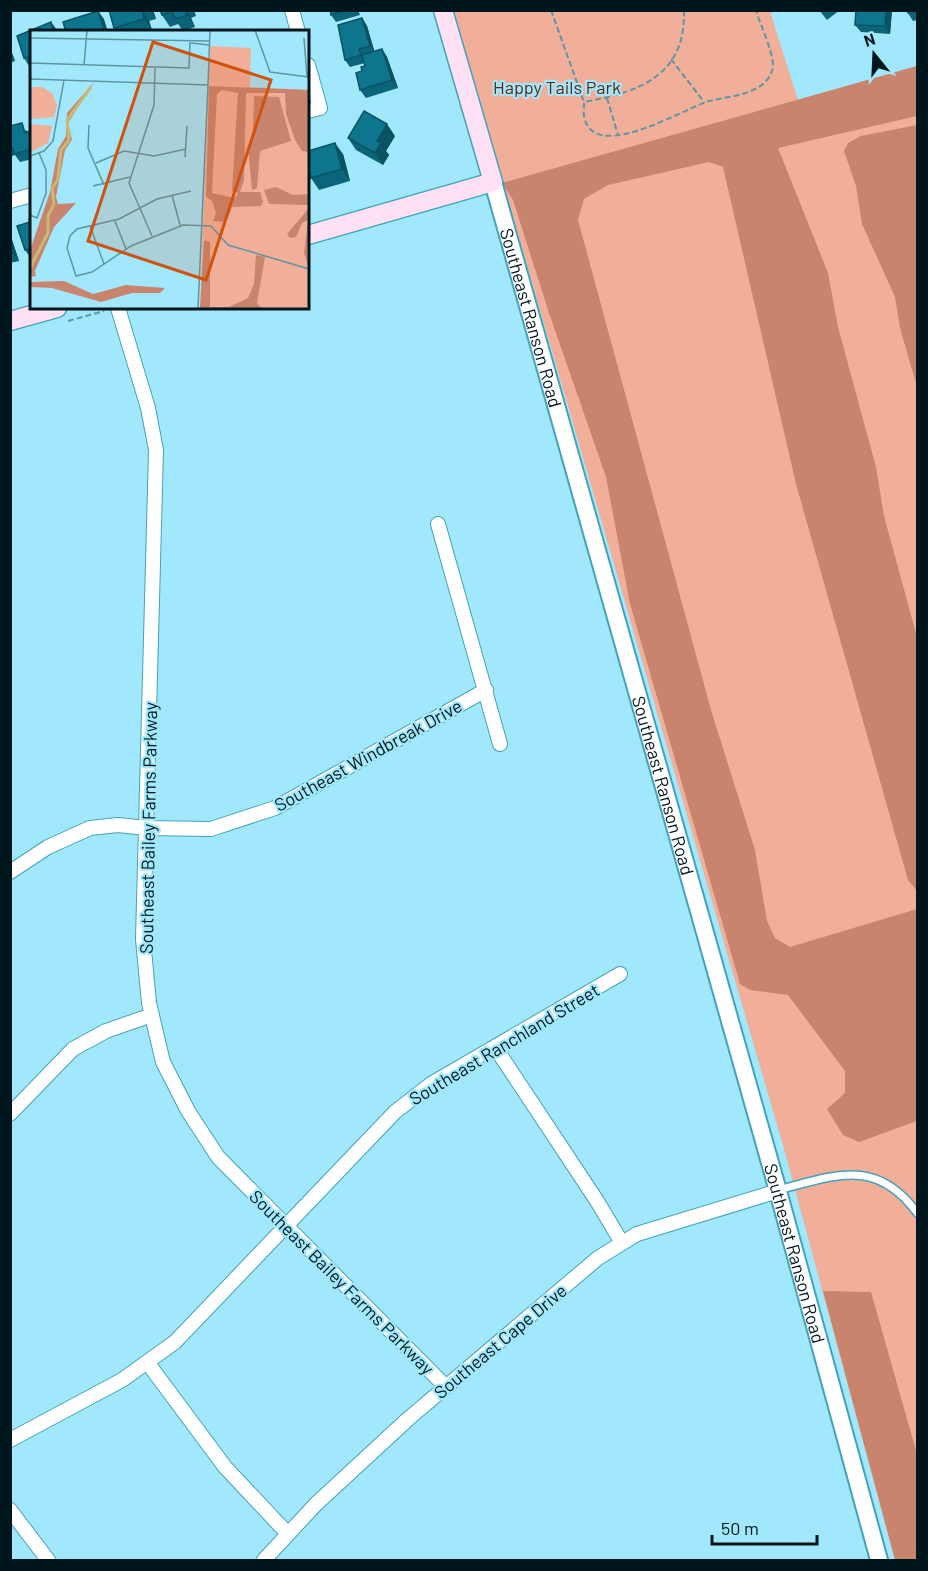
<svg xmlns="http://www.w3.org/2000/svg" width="928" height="1571" viewBox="0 0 928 1571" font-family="Barlow,sans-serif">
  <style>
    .green { fill: #f1af9a }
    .forest { fill: #c9846e }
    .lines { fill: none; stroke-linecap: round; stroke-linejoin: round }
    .service-casing { stroke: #44a2bb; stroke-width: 10 }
    .minor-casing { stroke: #44a2bb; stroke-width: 16 }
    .tertiary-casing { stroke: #44a2bb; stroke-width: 20 }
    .secondary-casing { stroke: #44a2bb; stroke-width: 21 }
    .path { stroke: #6195a4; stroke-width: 2; stroke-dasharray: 6 3; stroke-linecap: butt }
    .service { stroke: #fff; stroke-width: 7 }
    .minor { stroke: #fff; stroke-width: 14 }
    .tertiary { stroke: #fff; stroke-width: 16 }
    .secondary { stroke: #fee1f5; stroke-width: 18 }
    .wall { fill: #0b657a }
    .shaded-wall { fill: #095363 }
    .building { fill: #0d768e; stroke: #095363; stroke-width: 1.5 }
    .labels { text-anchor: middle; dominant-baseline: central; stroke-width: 4.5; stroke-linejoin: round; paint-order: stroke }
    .park-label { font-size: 18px; fill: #652610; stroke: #a1e8fd }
    .street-label { font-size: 18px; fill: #00161d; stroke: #a1e8fd }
    .inset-river { fill: none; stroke: #c8ba74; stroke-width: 3 }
    .inset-road { fill: none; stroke: #6194a3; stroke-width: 1.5 }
    .view { fill: #d1520e; fill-opacity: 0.15; stroke: #d1520e; stroke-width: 3 }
    .inset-edge { fill: none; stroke: #00161d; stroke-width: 3 }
  </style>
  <rect width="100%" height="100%" fill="#a1e8fd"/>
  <path class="green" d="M453 11H770L798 100 917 66V1560H895L784 1149Z"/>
  <path class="forest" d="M917 66V116L778 148 828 273 838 327 876 467 884 516 917 637V891L908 880 796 484 723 167 709 162 608 185 584 199 578 220 711 710 755 850 767 921 775 938 790 947 917 909V1121L859 1142 843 1135 827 1109 845 1093V1071L788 995 750 990 740 984 630 604 606 477 549 313 513 200 502 183Z
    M917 125H918L917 387 900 328 895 297 862 224 856 186 844 151 848 143 861 136Z
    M823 1291 871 1292 917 1454V1560H895Z"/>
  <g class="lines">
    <defs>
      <path id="service" d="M778 1190C836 1175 877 1157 918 1214"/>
      <path id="minor" d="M292 10 298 32
        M308 65 320 108 308 111
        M10 201 32 195
        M118 308 148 408 156 450 143 939 149 1003 163 1062 188 1111 218 1157 446 1387
        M438 524 500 744
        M10 872 48 847 90 828 118 825 146 828 211 829 275 808 486 690
        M495 1047 597 1201 622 1243
        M10 1114 73 1049 106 1031 152 1015
        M147 1362 225 1467 288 1534
        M10 1440 122 1380 175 1342 395 1112 431 1084 620 974
        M10 1510 48 1560
        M264 1560 316 1504 408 1419 598 1258 637 1234 778 1191"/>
      <g id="tertiary">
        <path id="s1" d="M493 182 778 1191 879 1560"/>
      </g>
      <path id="secondary" d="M308 235 493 182 443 10
        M10 321 57 308"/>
    </defs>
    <use href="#service" class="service-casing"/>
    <use href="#minor" class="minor-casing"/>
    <use href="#tertiary" class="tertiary-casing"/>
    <use href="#secondary" class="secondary-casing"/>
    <path class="path" d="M551 10 584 102
      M684 10C686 77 638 92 584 102 584 108 583 115 585 120 598 162 685 108 709 101 729 96 764 95 772 71 777 59 760 25 756 10
      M671 59 704 102
      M607 98 618 135
      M68 321 104 311"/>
    <use href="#service" class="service"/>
    <use href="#minor" class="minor"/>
    <use href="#tertiary" class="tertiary"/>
    <use href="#secondary" class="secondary"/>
  </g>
  <path class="wall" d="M109 10H153L156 19 149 21 152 30 149 32H117L114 28Z
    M160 10H194L196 16 191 18 195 27 183 31 178 24 170 27 162 15Z
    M330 10H358L360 15 336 22 331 15Z
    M819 10H840L827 20Z
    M892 10 890 34 861 32 855 25Z
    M918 10V20L913 21 908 13Z
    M362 18 367 26 374 51 382 49 387 57 398 88 366 98 360 90 362 71 365 66V63L350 67 345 60Z
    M51 22 57 32H32V65L29 66 24 58 17 36Z
    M10 48 15 61 10 63Z
    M10 126 28 131V132H32V159L20 162 15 155 10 157Z
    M395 136 386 151 389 155 383 165 356 150 348 138Z
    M343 154 350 181 319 190 311 178Z
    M32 218V260L25 250 30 222Z
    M10 237 12 240 19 261 10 263Z"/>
  <path class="shaded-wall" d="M142 10 149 21 152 30 144 19Z
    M150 10H153L156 19Z
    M185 10H186L191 18 195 27 187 15Z
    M886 10H892L890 34 885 26Z
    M98 11 104 19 108 32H105Z
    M362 18 367 26 375 53 370 46Z
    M51 22 57 30V32H54Z
    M10 48 15 61 10 55Z
    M382 49 387 57 398 88 392 80Z
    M387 124 395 136 386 151 389 155 383 165 375 153 377 141Z
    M335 143 343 154 350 181 342 169Z
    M10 237 12 240 19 261 13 253 10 244Z"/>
  <path class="building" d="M109 10H142L144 19 114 28Z
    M160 10H185L187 15 175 19 172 11 162 15Z
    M330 10H345L331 15Z
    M856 10H886L885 26 855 25Z
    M907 10H918V11L908 13Z
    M98 11 105 32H66L63 22Z
    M362 18 370 46 359 49 361 55 345 60 338 25Z
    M51 22 54 32H32V56L24 58 17 36Z
    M382 49 392 80 360 90 356 73 362 71 361 67 365 66 362 55Z
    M364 111 387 124 377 141 381 143 375 153 348 138Z
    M22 123 25 133 31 131 32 149 15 154 12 147 10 148V126Z
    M335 143 342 169 311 178 308 165V151Z
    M32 218V248L25 250 17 226 30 222 29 219Z
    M10 244 13 253 10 254Z"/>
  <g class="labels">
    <g class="park-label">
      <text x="557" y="87">Happy Tails Park</text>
    </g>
    <g class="street-label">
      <text stroke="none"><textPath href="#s1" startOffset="141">Southeast Ranson Road</textPath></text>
      <text transform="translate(368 755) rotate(-29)">Southeast Windbreak Drive</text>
      <text stroke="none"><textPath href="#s1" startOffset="627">Southeast Ranson Road</textPath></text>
      <text transform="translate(148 828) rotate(-89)">Southeast Bailey Farms Parkway</text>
      <text transform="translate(504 1044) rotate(-31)">Southeast Ranchland Street</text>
      <text stroke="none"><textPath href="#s1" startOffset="1113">Southeast Ranson Road</textPath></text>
      <text transform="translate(342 1282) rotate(45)">Southeast Bailey Farms Parkway</text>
      <text transform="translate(500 1341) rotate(-40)">Southeast Cape Drive</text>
    </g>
  </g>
  <g transform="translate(30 30)">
    <rect width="279" height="279" fill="#a1e8fd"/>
    <path d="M180 16 221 18 220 57 279 60V279H170ZM0 57H12L22 63 27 75 24 87 0 89ZM0 94 22 96 18 113 1 122Z" fill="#f1af9a"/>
    <path d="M64 52 38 93 42 110 35 120 26 167 28 174 46 173 24 197 5 241 6 246 0 247V220L20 162 28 119 36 106 37 83ZM179 56 279 60V122L272 121 265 110 256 84 255 63H216L214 150 210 162H230L233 172 231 176 202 177 196 192 183 191 186 183 182 171 176 167ZM192 60 208 63 202 161 208 163 205 168 182 163 187 64ZM224 66 249 67 261 111 230 121 227 158 222 160 218 119 223 105ZM246 157 263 165 279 164V175L239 174 234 160ZM279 178V238L274 223 278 190 272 193 266 207 260 208 257 204ZM174 210 180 212V277H199L218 268 224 254 226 225 235 227 227 273 232 279H170ZM34 251 63 264 96 255 135 258 130 263H102L71 272 22 258 0 257V252Z" fill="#c9846e" fill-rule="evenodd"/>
    <path class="inset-river" d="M0 238 18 203V186L24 174 22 159 28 149 31 120 39 110 37 90 61 57"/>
    <path class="inset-road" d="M225 0 240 42 279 47M0 8 179 11M274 8 277 47M161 13 179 15M0 33 159 38 160 12M54 35 57 0M0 49 178 55 180 0M59 95 58 118 74 155M0 126 14 121 23 111 34 50M155 127 157 96M66 133 94 121 124 126 156 119M63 156 100 147M161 161 127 169 89 189 47 199 40 206 37 218 46 246 62 242 101 216 153 195 181 196 198 215 279 239M142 165 150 195M0 185 7 188 16 163V140L9 123M85 191 96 219M60 196 74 234M122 206 99 153 124 75 125 38M168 279 178 55"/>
    <path class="view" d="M123 12 241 50 176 250 58 211Z"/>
    <rect width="279" height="279" class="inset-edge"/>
  </g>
  <rect width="928" height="1571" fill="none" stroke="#00161d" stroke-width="24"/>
  <g transform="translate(874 54) rotate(342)" stroke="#a1e8fd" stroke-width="4.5" paint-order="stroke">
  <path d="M0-4.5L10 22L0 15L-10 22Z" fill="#00161d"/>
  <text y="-9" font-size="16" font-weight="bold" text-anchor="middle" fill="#00161d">N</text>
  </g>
  <path d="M712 1535v9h105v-9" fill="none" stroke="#00161d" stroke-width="3"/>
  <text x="721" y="1535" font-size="18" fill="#00161d" stroke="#a1e8fd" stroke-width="4.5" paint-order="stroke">50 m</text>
</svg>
